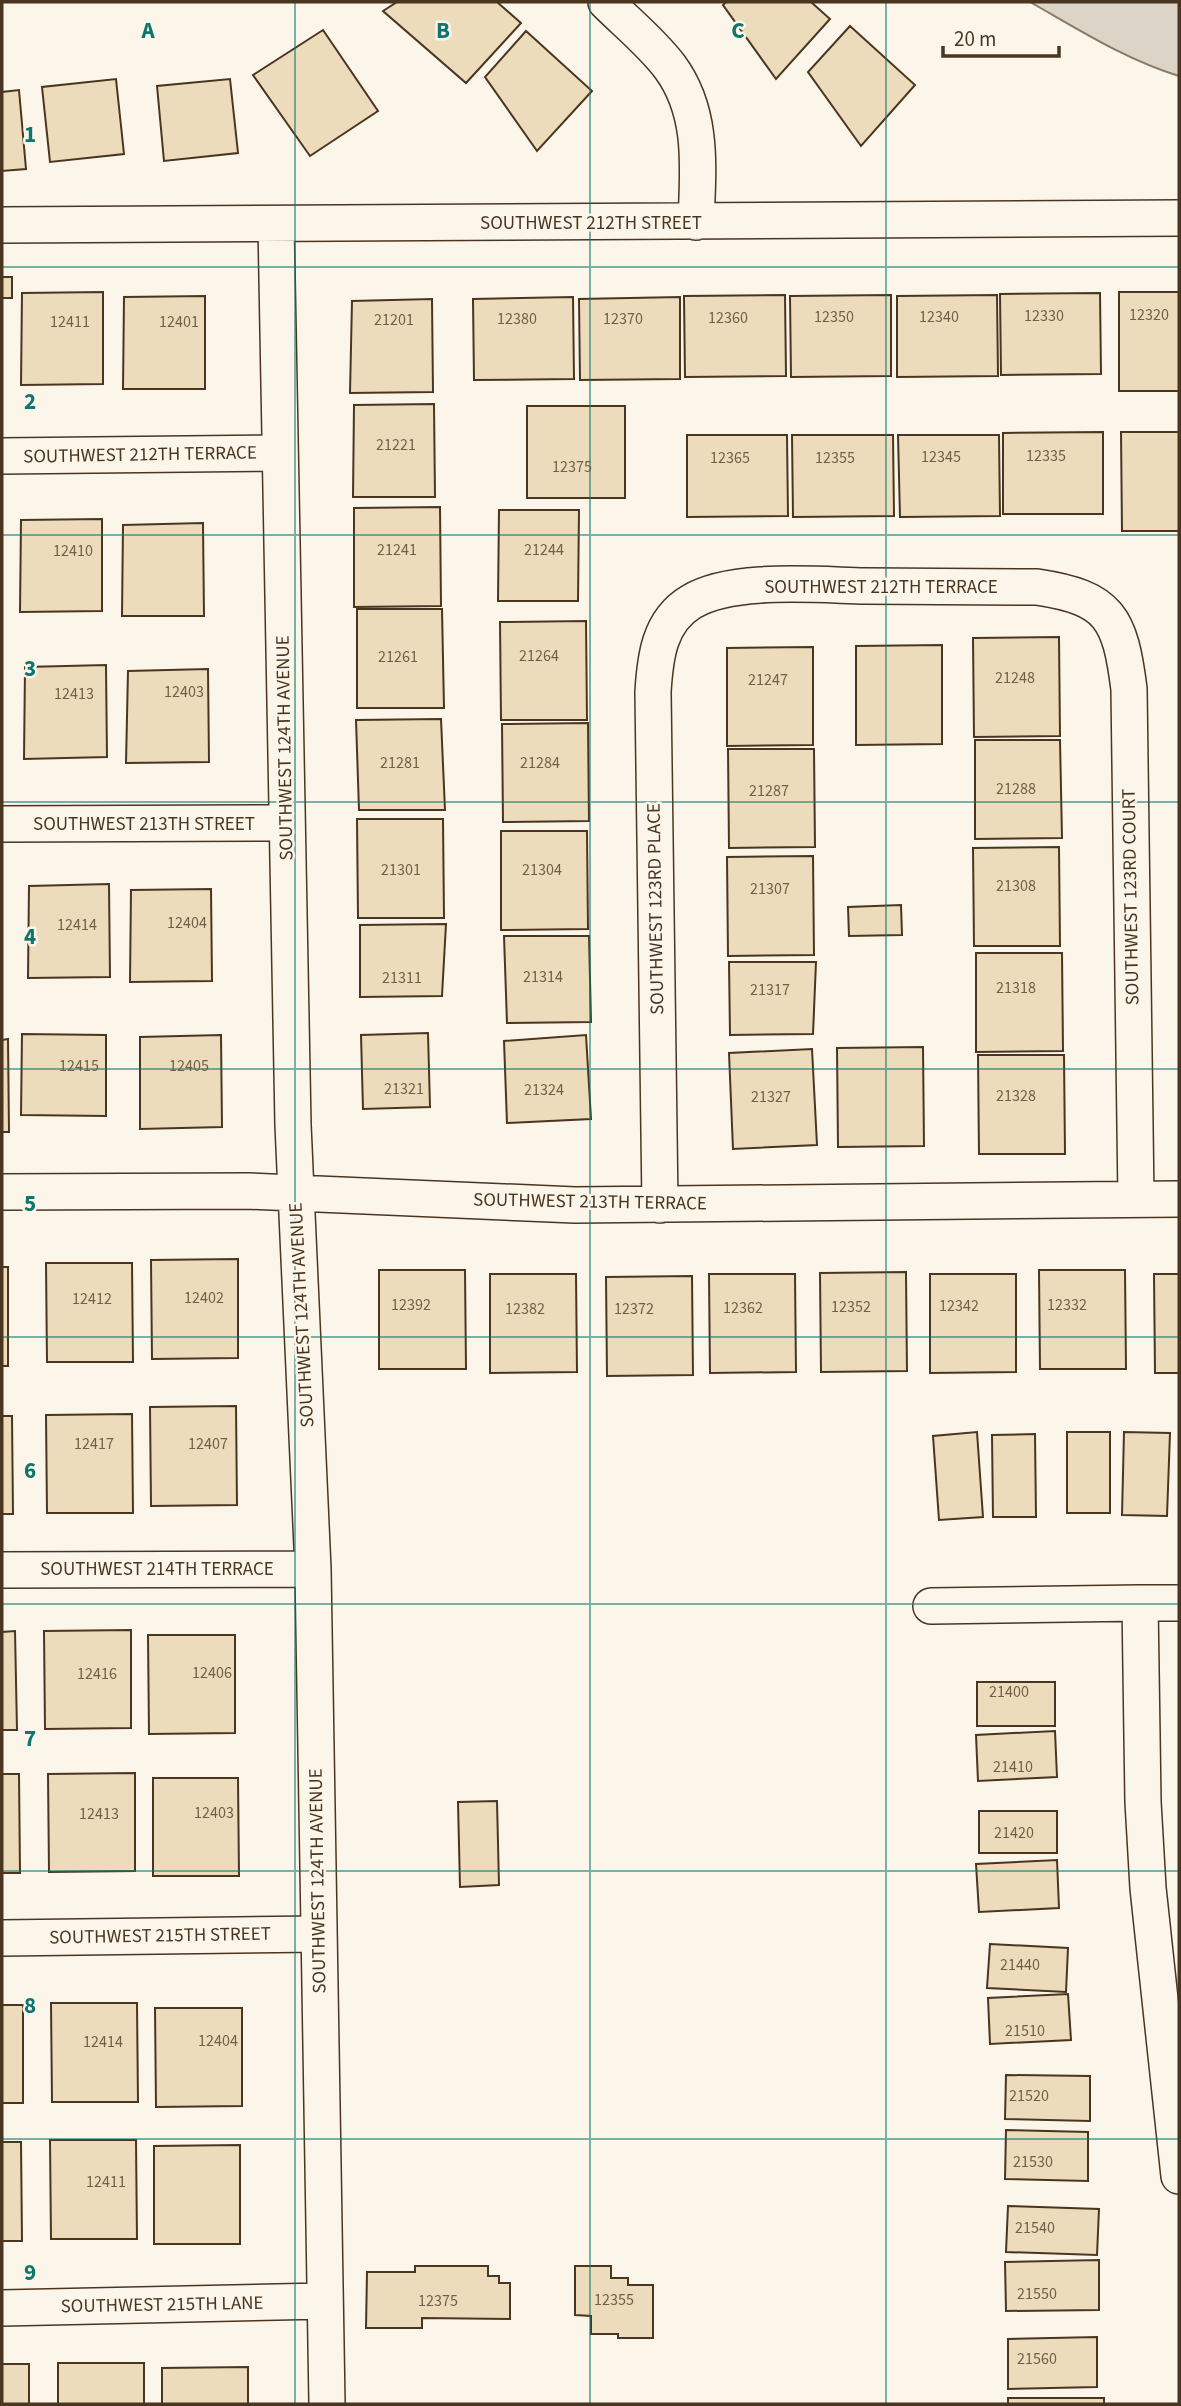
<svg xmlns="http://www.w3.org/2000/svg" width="1181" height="2406" viewBox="0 0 1181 2406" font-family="'Source Sans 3',sans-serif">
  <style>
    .water { fill: #dcd4c6; stroke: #887966; stroke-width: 2 }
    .building { fill: #ecdcbc; stroke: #4a3520; stroke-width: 2 }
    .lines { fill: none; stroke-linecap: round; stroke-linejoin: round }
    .minor-casing { stroke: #4a3520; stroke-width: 38 }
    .minor { stroke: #fbf6e9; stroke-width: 35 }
    .grid { fill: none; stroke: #0f766e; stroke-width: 2; stroke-opacity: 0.55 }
    .labels { text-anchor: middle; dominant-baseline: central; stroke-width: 5; stroke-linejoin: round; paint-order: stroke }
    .number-label { font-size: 16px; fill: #725f47 }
    .street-label { font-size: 19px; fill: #4a3520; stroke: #fbf6e9 }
    .grid-label { font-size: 23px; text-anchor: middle; font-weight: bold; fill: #0f766e; stroke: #fbf6e9; stroke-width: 5; stroke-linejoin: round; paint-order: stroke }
  </style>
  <rect width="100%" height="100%" fill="#fbf6e9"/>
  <path class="water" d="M1030 2H1179V76C1126 60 1078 29 1030 2Z"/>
  <path class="building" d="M397 2H497L521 23 466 83 383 11Z
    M726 2H811L830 19 776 79 723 5Z
    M850 26 915 85 861 146 808 72Z
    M323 30 378 111 310 156 253 75Z
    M526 31 592 91 537 151 485 77Z
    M116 79 124 154 50 162 42 87Z
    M230 79 238 153 164 161 157 86Z
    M19 90 26 169 2 171V92Z
    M2 277H12V298H2Z
    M103 292V384L21 385 22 293Z
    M1119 292H1179V391H1119Z
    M1100 293 1101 374 1001 375 1000 294Z
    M785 295 786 376 685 377 684 296Z
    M891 295V376L791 377 790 296Z
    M997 295 998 376 897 377V296Z
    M205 296V389H123L124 297Z
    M573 297 574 379 474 380 473 299Z
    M680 297V379L580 380 579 299Z
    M432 299 433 392 350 393 352 301Z
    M434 404 435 497H353L354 405Z
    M527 406H625V498H527Z
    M1103 432V514H1003V433Z
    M1121 432H1179V531H1122Z
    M687 435H787L788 516 687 517Z
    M792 435H893L894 516 793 517Z
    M898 435H999L1000 516 900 517Z
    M440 507 441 606 354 607V508Z
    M499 510H579L578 601H498Z
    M102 519V611L20 612 21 520Z
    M203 523 204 616H122L123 525Z
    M357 609H442L444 708H357Z
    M586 621 587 720H501L500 622Z
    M1059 637 1060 736 974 737 973 638Z
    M942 645V744L856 745V646Z
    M813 647V745L727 746V648Z
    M106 665 107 757 24 759 25 667Z
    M208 669 209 762 126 763 128 671Z
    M441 719 445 810H359L356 720Z
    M588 723 589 821 503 822 502 724Z
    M975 740H1060L1062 838 975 839Z
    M728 749H814L815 847 729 848Z
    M357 819H443L444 918H358Z
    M501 831H587L588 929 501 930Z
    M1059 847 1060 946H974L973 848Z
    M813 856 814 955 728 956 727 857Z
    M109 884 110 977 28 978 29 886Z
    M211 889 212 981 130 982 131 890Z
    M901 905 902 935 849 936 848 907Z
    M446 924 442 996 360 997V925Z
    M504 936H589L591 1022 507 1023Z
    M976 953H1062L1063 1051 976 1052Z
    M729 962H816L813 1034 730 1035Z
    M428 1033 430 1107 363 1109 361 1035Z
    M22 1034 106 1035V1116L21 1115Z
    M221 1035 222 1127 140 1129V1037Z
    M586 1035 591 1119 507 1123 504 1041Z
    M8 1039 9 1132H2V1040Z
    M923 1047 924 1146 838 1147 837 1048Z
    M812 1049 817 1145 733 1149 729 1053Z
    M978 1055H1064L1065 1154H979Z
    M238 1259V1358L152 1359 151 1260Z
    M46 1263H132L133 1362H47Z
    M2 1267H8V1366H2Z
    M379 1270H465L466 1369H379Z
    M1039 1270H1125L1126 1369H1040Z
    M906 1272 907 1371 821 1372 820 1273Z
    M490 1274H576L577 1372 490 1373Z
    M709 1274H795L796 1372 710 1373Z
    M930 1274H1016V1372L930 1373Z
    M1154 1274H1179V1373H1155Z
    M692 1276 693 1375 607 1376 606 1277Z
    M236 1406 237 1505 151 1506 150 1407Z
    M132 1414 133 1513H47L46 1415Z
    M2 1416H12L13 1514H2Z
    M977 1432 983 1517 939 1520 933 1436Z
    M1067 1432H1110V1513H1067Z
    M1124 1432 1170 1433 1167 1516 1122 1515Z
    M1035 1434 1036 1517H993L992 1435Z
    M131 1630V1728L45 1729 44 1631Z
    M15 1631 17 1730H2V1632Z
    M148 1635H235V1733L149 1734Z
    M977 1682H1055V1726H977Z
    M1055 1731 1057 1777 978 1781 976 1735Z
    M135 1773V1871L49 1872 48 1774Z
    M2 1774H19L20 1873H2Z
    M153 1778H238L239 1876H153Z
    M497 1801 499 1885 460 1887 458 1802Z
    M979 1811H1057V1853H979Z
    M1057 1860 1059 1908 979 1912 976 1864Z
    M990 1944 1068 1948 1066 1992 987 1988Z
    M1068 1994 1071 2040 990 2044 988 1998Z
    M51 2003H137L138 2102H52Z
    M2 2005H23V2103H2Z
    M155 2008H242V2106L156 2107Z
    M1006 2075 1090 2076V2121L1005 2119Z
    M1006 2130 1088 2132V2181L1005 2179Z
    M50 2140H136L137 2239H51Z
    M2 2142H21L22 2241H2Z
    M240 2145V2244H154V2146Z
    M1008 2206 1099 2209 1097 2255 1006 2252Z
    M1099 2260V2310L1006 2311 1005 2262Z
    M415 2266H488V2276H499V2283H510V2319L422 2318V2328H366L367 2272H415Z
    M575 2266H611V2278H628V2285H653V2338H618V2334H591V2316L575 2315Z
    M1097 2337V2387L1008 2389V2339Z
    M58 2363H144V2404H58Z
    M2 2364H29V2404H2Z
    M248 2367V2404H162V2368Z
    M1008 2398H1104V2404H1008Z"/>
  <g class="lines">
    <defs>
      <path id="minor" d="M606 2C627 23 652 43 670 67 704 113 698 169 696 222
        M2 225 1179 218
        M276 225 293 1125 313 1569 327 2404
        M2 456 279 453
        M2 824 287 823
        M2 1192 247 1191 575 1205 1179 1199
        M660 1205 653 692C655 658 659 621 691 602 731 577 817 585 865 586 922 586 979 587 1037 587 1110 598 1120 618 1129 689L1136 1199
        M2 1570 313 1569
        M1179 1603H1140L1143 1802 1148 1888 1179 2176
        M931 1606 1140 1603
        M2 1938 319 1934
        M2 2308 323 2301"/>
    </defs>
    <use href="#minor" class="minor-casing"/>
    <use href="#minor" class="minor"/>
  </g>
  <path class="grid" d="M295 2V2404M590 2V2404M886 2V2404M2 267H1179M2 535H1179M2 802H1179M2 1069H1179M2 1337H1179M2 1604H1179M2 1871H1179M2 2139H1179"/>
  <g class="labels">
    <g class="number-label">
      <text x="1149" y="315">12320</text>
      <text x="1044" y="316">12330</text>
      <text x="834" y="317">12350</text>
      <text x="939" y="317">12340</text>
      <text x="728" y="318">12360</text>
      <text x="517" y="319">12380</text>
      <text x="623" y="319">12370</text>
      <text x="394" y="320">21201</text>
      <text x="70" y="322">12411</text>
      <text x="179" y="322">12401</text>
      <text x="396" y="445">21221</text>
      <text x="1046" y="456">12335</text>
      <text x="941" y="457">12345</text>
      <text x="730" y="458">12365</text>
      <text x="835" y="458">12355</text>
      <text x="572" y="467">12375</text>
      <text x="397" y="550">21241</text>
      <text x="544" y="550">21244</text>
      <text x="73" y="551">12410</text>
      <text x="539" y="656">21264</text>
      <text x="398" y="657">21261</text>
      <text x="1015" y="678">21248</text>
      <text x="768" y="680">21247</text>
      <text x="184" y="692">12403</text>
      <text x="74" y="694">12413</text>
      <text x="400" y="763">21281</text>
      <text x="540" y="763">21284</text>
      <text x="1016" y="789">21288</text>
      <text x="769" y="791">21287</text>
      <text x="401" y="870">21301</text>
      <text x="542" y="870">21304</text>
      <text x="1016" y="886">21308</text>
      <text x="770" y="889">21307</text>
      <text x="187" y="923">12404</text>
      <text x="77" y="925">12414</text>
      <text x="543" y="977">21314</text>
      <text x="402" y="978">21311</text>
      <text x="1016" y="988">21318</text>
      <text x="770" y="990">21317</text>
      <text x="79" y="1066">12415</text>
      <text x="189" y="1066">12405</text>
      <text x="404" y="1089">21321</text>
      <text x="544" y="1090">21324</text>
      <text x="1016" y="1096">21328</text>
      <text x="771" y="1097">21327</text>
      <text x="204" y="1298">12402</text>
      <text x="92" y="1299">12412</text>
      <text x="411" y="1305">12392</text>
      <text x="1067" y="1305">12332</text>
      <text x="959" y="1306">12342</text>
      <text x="851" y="1307">12352</text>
      <text x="743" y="1308">12362</text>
      <text x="525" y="1309">12382</text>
      <text x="634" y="1309">12372</text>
      <text x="94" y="1444">12417</text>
      <text x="208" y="1444">12407</text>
      <text x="212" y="1673">12406</text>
      <text x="97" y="1674">12416</text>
      <text x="1009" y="1692">21400</text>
      <text x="1013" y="1767">21410</text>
      <text x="214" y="1813">12403</text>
      <text x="99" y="1814">12413</text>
      <text x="1014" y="1833">21420</text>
      <text x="1020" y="1965">21440</text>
      <text x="1025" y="2031">21510</text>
      <text x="218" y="2041">12404</text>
      <text x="103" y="2042">12414</text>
      <text x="1029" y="2096">21520</text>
      <text x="1033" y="2162">21530</text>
      <text x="106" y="2182">12411</text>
      <text x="1035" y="2228">21540</text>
      <text x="1037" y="2294">21550</text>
      <text x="614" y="2300">12355</text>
      <text x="438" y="2301">12375</text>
      <text x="1037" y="2359">21560</text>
    </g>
    <g class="street-label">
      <text x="591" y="223">SOUTHWEST 212TH STREET</text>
      <text transform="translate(140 455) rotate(-1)">SOUTHWEST 212TH TERRACE</text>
      <text x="881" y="587">SOUTHWEST 212TH TERRACE</text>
      <text transform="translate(285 748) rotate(-91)">SOUTHWEST 124TH AVENUE</text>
      <text x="144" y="824">SOUTHWEST 213TH STREET</text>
      <text transform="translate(1131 897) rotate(-91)">SOUTHWEST 123RD COURT</text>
      <text transform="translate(656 909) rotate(-91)">SOUTHWEST 123RD PLACE</text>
      <text transform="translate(590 1202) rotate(1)">SOUTHWEST 213TH TERRACE</text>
      <text transform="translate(302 1315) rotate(-93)">SOUTHWEST 124TH AVENUE</text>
      <text x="157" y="1569">SOUTHWEST 214TH TERRACE</text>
      <text transform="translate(318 1881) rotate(-91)">SOUTHWEST 124TH AVENUE</text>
      <text transform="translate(160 1936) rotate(-1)">SOUTHWEST 215TH STREET</text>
      <text transform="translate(162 2305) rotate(-1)">SOUTHWEST 215TH LANE</text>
    </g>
  </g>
  <g class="grid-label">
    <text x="148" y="38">A</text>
    <text x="443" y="38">B</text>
    <text x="738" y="38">C</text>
    <text x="30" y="142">1</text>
    <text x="30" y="409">2</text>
    <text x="30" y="676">3</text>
    <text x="30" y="944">4</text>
    <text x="30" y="1211">5</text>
    <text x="30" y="1478">6</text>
    <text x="30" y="1746">7</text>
    <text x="30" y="2013">8</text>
    <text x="30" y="2280">9</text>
  </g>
  <rect width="1181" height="2406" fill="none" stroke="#4a3520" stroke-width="7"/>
  <path d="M943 46v10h116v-10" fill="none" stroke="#4a3520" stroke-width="3.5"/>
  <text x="954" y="46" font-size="21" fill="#4a3520" stroke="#fbf6e9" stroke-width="5" paint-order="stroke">20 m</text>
</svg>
